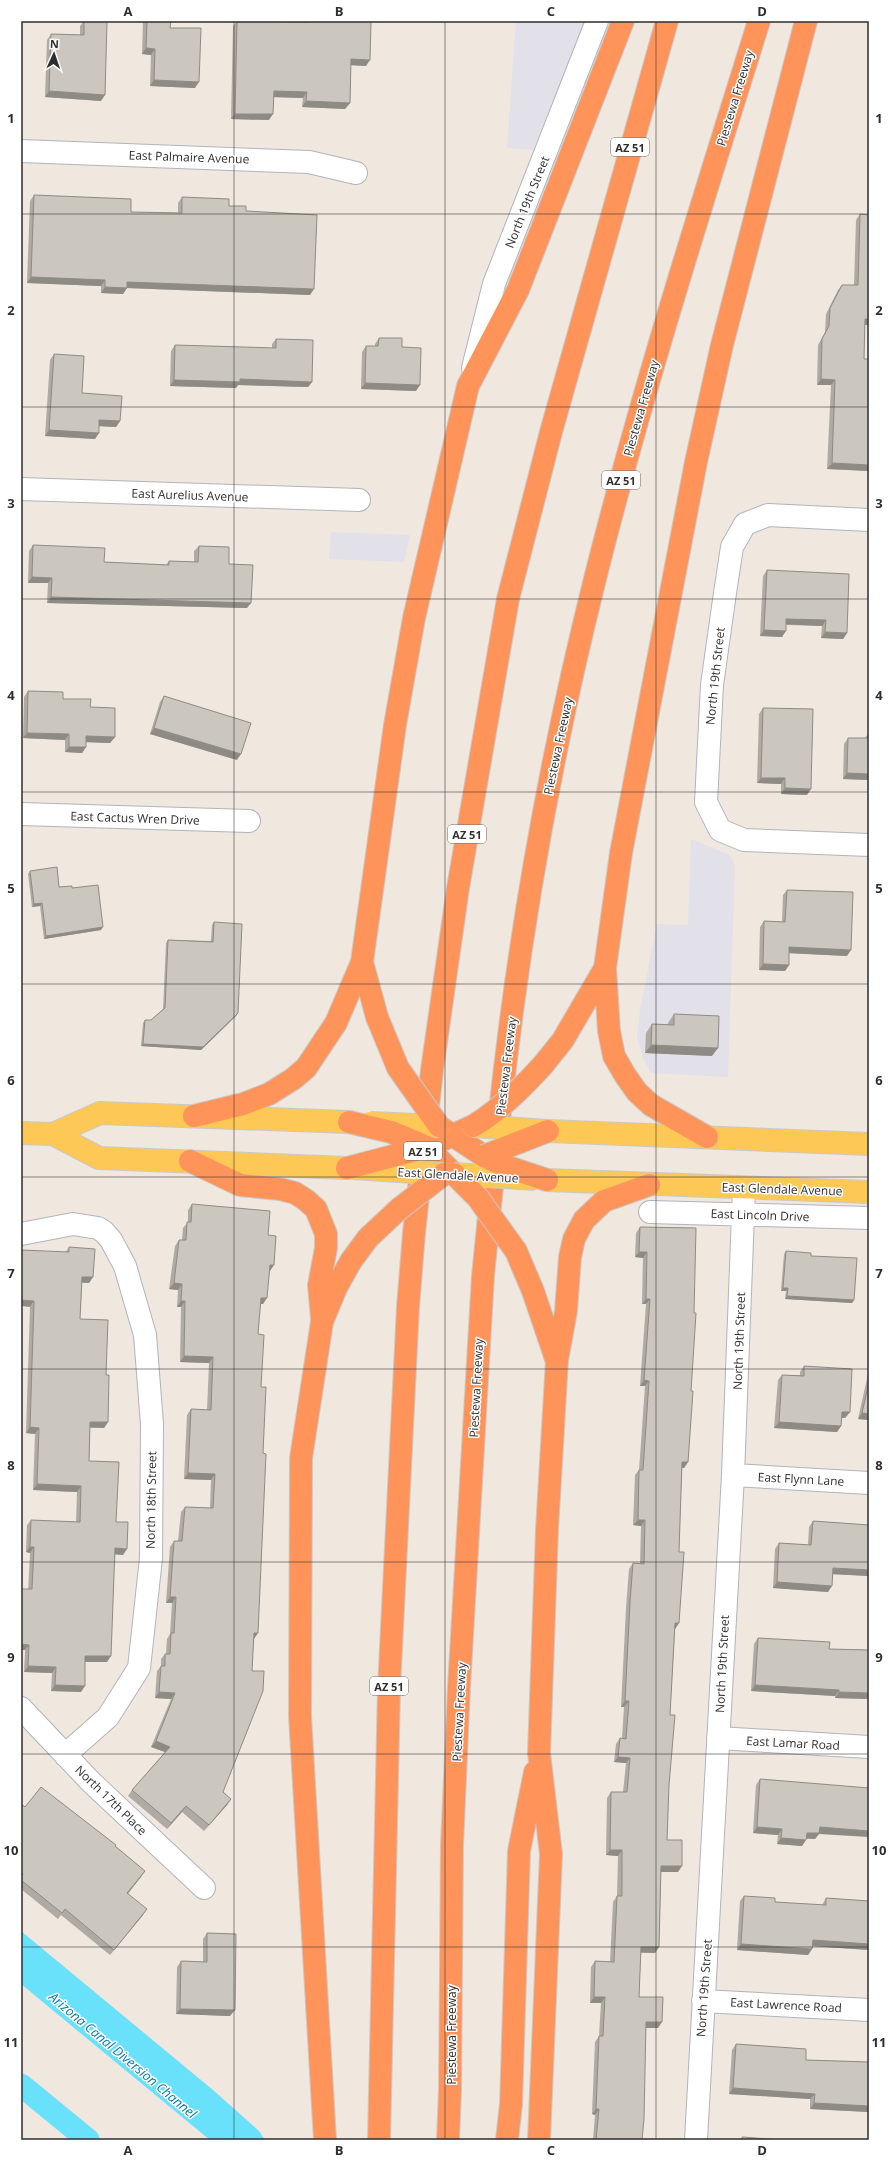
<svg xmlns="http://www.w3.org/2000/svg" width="890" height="2161" viewBox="0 0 890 2161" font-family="'Open Sans',sans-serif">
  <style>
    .industrial { fill: #e2e0e8 }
    .water { fill: #6ae1fb }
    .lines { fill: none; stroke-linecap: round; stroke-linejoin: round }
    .canal { stroke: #6ae1fb; stroke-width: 23 }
    .minor-casing { stroke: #afb4be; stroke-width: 24 }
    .major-casing { stroke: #c9c9c9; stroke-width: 24 }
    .highway-casing { stroke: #c9c9c9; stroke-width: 24 }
    .minor { stroke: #fff; stroke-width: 22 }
    .major { stroke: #fec856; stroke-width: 22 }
    .highway { stroke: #ff945b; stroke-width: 22 }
    .major-bridge-casing { stroke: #c9c9c9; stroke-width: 24; stroke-linecap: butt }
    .highway-bridge-casing { stroke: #c9c9c9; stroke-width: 24; stroke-linecap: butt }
    .major-bridge { stroke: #fec856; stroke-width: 22 }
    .highway-bridge { stroke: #ff945b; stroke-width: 22 }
    .wall { fill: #afaaa3 }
    .shaded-wall { fill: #8e8b85 }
    .building { fill: #cbc6be; stroke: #8e8b85 }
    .grid { fill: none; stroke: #2e2e2e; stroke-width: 1; stroke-opacity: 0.55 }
    .labels { text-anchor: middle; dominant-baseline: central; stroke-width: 3; stroke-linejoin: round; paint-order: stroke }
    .shield { fill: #fff; stroke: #6d6d6d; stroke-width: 1 }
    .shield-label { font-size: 11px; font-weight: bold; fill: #2e2e2e }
    .street-label { font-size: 12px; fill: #2e2e2e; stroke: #fff }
    .water-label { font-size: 13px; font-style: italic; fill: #017ca7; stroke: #fff }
    .neatline { fill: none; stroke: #2e2e2e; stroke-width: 1.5 }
    .grid-label { font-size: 13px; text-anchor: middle; font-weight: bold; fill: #2e2e2e }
  </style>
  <rect width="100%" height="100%" fill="#f0e7df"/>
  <path class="industrial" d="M516 21H585L533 150 507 148Z
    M331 532 410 535 404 562 329 559Z
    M691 839 730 855 735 866 728 1077 651 1073 643 1058 637 1036 640 1010 657 924 688 925Z"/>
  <path class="water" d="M21 1931 213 2090 259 2131 265 2140H210L21 1984Z"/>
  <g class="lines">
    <path class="canal" d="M21 2085 88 2140"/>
    <defs>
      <path id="minor" d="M21 151 309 162 356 173
        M473 368 494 284 597 21
        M21 489 359 500
        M869 520 768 515 745 524 732 547 725 593 712 685 706 802 720 830 744 840 869 845
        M21 814 249 821
        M650 1212 869 1218
        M21 1234 73 1224 98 1228 104 1232 111 1240 125 1266 145 1335 152 1424 151 1558 139 1668 108 1717 65 1755
        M733 1475 869 1483
        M21 1708 91 1782 204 1888
        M718 1738 869 1747
        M703 2001 869 2010
        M696 2140 733 1475 744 1188"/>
      <path id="major" d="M548 1131 869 1144
        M21 1133 53 1134 100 1113 349 1122
        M53 1134 99 1158 347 1168
        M547 1180 869 1192"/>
      <path id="highway" d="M362 962 377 1017
        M543 1065 563 1040 605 968
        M194 1116 243 1104 269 1094 293 1079 306 1068 336 1023 362 962 395 725 414 618 468 386 518 290 623 21
        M499 1121C518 940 550 759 594 583 641 394 701 207 759 21
        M443 1129 484 1156
        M707 1137 651 1105 637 1092 625 1075 614 1056 609 1031 605 968 621 853 696 462 722 345 806 21
        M190 1161 240 1185 280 1189 295 1193 306 1200 316 1209 326 1234V1248L319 1285 322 1319
        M454 1174 427 1147 473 1126
        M516 1251 533 1291 556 1359
        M325 2140 300 1716 301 1458 322 1322 336 1288 351 1261 368 1238
        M379 2140 389 1688 408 1307 414 1233 432 1070 458 888 508 599 551 432 667 21
        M448 2140 450 2090 452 1845 459 1687 483 1276 495 1157
        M507 2140 511 2104 519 1851 535 1772
        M539 2140 551 1854 539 1753 547 1530 557 1360 566 1311 570 1257 574 1239 584 1220 604 1201 649 1185"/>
    </defs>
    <use href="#minor" class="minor-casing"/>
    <use href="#major" class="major-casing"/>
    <use href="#highway" class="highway-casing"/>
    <use href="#minor" class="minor"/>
    <use href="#major" class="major"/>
    <use href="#highway" class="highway"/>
    <defs>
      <path id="major-bridge" d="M370 1123 439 1126
        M473 1126 548 1131
        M353 1168 444 1174
        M454 1174 535 1179"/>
      <path id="highway-bridge" d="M377 1017 398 1068 439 1126
        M349 1122 391 1132 427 1147
        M473 1126C500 1110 522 1088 543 1065
        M484 1156 548 1131
        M484 1156 505 1166 547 1180
        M347 1168 427 1147
        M454 1174 478 1198 516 1251
        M368 1238 399 1209 444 1174"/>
    </defs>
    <use href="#major-bridge" class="major-bridge-casing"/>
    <use href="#highway-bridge" class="highway-bridge-casing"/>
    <use href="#major-bridge" class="major-bridge"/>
    <use href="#highway-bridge" class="highway-bridge"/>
  </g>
  <path class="wall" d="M84 21 101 101 45 97 47 40 51 34 80 35V26Z
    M143 21H171L170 28 195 88 150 86 151 55 142 54Z
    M237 21 305 22V21H371L366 66 351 65 350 103 345 109 302 107 303 98 274 97 269 120 231 119 233 26Z
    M34 195 131 212 178 213V203L182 197 229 206 246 211 310 295 127 288 123 294 101 293V286L27 283 30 201Z
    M860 214 865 325 864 359H869V471L827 469 831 385H817L818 345 825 332 826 314 838 290 842 285H854L856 220Z
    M379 338 402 347 416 391 361 389 362 352 366 346H375V344Z
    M276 339 312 382 308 387 238 385 236 388 170 386 171 351 175 345 272 348V344Z
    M54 354 82 393 120 421 116 427 99 426V433L95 439 45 436 50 360Z
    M33 545 104 562 166 565 169 561 194 562V551L199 546 229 564 247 608 47 603 48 583H28L29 551Z
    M767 570 847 633 843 639 821 638 822 626 786 625 782 637 760 636 763 576Z
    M28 691 63 699 90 707 115 737 110 743 86 742V747L82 753 65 752V740L23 738 24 697Z
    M164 696 237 760 150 734 160 702Z
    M763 708 807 795 781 794V784L757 783 759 714Z
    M869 733V780L843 779 844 744 848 738H865Z
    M30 871 59 887 72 888 101 930 44 939 40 906 32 907 28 874Z
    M787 890 847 956 789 953V965L785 971 759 970 760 927 764 921 782 922 783 895Z
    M214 922 238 1013 236 1016 201 1050 141 1046 143 1023 145 1020H151L163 1009 166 943 168 940 211 941 212 925Z
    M674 1014 712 1056 645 1053 646 1033 652 1024 668 1025V1023Z
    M192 1204 268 1235 270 1271 263 1304H260L258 1334 261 1387 254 1638 223 1792 231 1799 227 1805 204 1831 182 1812 167 1829 128 1796 132 1790 165 1752 151 1747 171 1699 155 1698 157 1671 161 1666V1659L165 1654H166L167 1639 170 1634 172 1603H166L170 1547 174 1541H178L181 1512 185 1507 210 1508 211 1480 184 1479 187 1415 191 1409 207 1410 209 1363 180 1362 181 1307H177L178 1290 169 1289 175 1246 179 1240H182L183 1228 188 1222V1210Z
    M640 1227 691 1391 688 1462 684 1468H682L679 1552V1623L675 1629 670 1715 667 1840 678 1872H661L659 1947 655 1953H641L639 1997 658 2028H646L642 2140H593L595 2115 592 2114 595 2042 599 2036 601 2003H590L591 1967 595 1961 610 1962 613 1902 617 1896 618 1856 606 1855 607 1798 611 1792H623L626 1763 614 1762 616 1744 620 1738H622L624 1707H621L626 1608 629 1569 633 1563 640 1564 641 1526 633 1525 635 1475 639 1470 645 1386H640L646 1304H642L643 1258 635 1257 636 1233Z
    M69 1247 93 1277 89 1283H82L80 1319 106 1375 108 1422 104 1428H90L89 1461 116 1522 123 1555 115 1554 107 1662H85L81 1692 51 1691 52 1673 24 1672 30 1553 26 1552 27 1525 31 1520 76 1522 77 1492 33 1490 35 1434 26 1433 30 1307Z
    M786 1251 811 1256 854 1300 852 1303 785 1299 786 1291H781L784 1254Z
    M804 1366 850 1412 845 1418H842L841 1426 837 1432 774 1428 778 1380 782 1375H800V1372Z
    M869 1373V1420L858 1419 868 1374Z
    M813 1521 869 1525V1576L833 1574 828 1592 773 1588 775 1549 779 1543 808 1545 809 1527Z
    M758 1638 829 1649 869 1650V1699L835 1698V1696L751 1691 754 1644Z
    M760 1779 819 1834 815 1839H806L802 1846 777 1844 778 1835 753 1833 756 1785Z
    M21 1804 25 1807 115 1846 145 1871 128 1894 143 1915 110 1955 61 1915 58 1919 21 1889Z
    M744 1896 775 1902 822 1905 826 1898 869 1901V1950L813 1946 812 1949 808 1955 737 1950 740 1901Z
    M207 1933 230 2016 176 2014 177 1967 181 1961 203 1962V1939Z
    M736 2044 806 2060 869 2062V2112L810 2109V2099L729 2094 732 2050Z"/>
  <path class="shaded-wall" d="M146 48 155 49 151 55 142 54Z
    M351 59 370 60 366 66 347 65Z
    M154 80 199 82 195 88 150 86Z
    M49 91 105 95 101 101 45 97Z
    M274 91 307 92 303 98 270 97Z
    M306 101 350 103 345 109 302 107Z
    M235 114H273L269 120 231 119Z
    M31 277 105 280 101 286 27 283Z
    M127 282 314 289 310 295 127 288 123 294 101 293 105 287Z
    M865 319H869V325H861Z
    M240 379 312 382 308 387 238 385 236 388 170 386 174 380Z
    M821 379 835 380 831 385H817Z
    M365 383 420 385 416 391 361 389Z
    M99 420 120 421 116 427 95 426Z
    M49 430 99 433 95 439 45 436Z
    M832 463 869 465V471L827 469Z
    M32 577 52 578 48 583H28Z
    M51 597 251 603 247 608 47 603Z
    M786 619 826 620 822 626 782 624Z
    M764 630 786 631 782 637 760 636Z
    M825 632 847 633 843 639 821 638Z
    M154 728 241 754 237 760 150 734Z
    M27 733 69 734 65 740 23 738Z
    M86 736 115 737 110 743 82 742Z
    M69 747H86L82 753 65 752Z
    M847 773 869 774V780L843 779Z
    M761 778H785L781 784 757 783Z
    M785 788 811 789 807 795 781 794Z
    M42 903 40 906 32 907 34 904Z
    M103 927 101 930 44 939 46 936Z
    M789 947 851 950 847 956 785 953Z
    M763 964 789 965 785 971 759 970Z
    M238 1013 236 1016 201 1050 141 1046 143 1044Z
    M651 1045 718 1048 712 1056 645 1053Z
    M639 1252H647L643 1258 635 1257Z
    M270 1265H274L270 1271 266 1270Z
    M82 1277H93L89 1283 78 1282Z
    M174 1283 182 1284 178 1290 169 1289Z
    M783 1288H788L786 1291H781Z
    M787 1296 854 1300 852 1303 785 1299Z
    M261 1298H267L263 1304H257Z
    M646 1299H650L646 1304H642Z
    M21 1300 34 1301 30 1307 21 1306Z
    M181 1301H185L181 1307H177Z
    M184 1356 213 1357 209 1363 180 1362Z
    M644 1380 649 1381 645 1386H640Z
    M842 1412H850L845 1418 838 1417Z
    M862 1413 869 1414V1420L858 1419Z
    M90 1422H108L104 1428 86 1427Z
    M779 1422 841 1426 837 1432 774 1428Z
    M30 1427 39 1428 35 1434 26 1433Z
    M682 1462H688L684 1468H678Z
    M188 1473 215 1474 211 1480 184 1479Z
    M37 1484 81 1486 77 1492 33 1490Z
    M638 1520H645L641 1526 633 1525Z
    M30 1547H34L30 1553 26 1552Z
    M115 1548 127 1549 123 1555 111 1554Z
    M833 1568 869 1570V1576L829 1574Z
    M777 1582 832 1586 828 1592 773 1588Z
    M170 1597H176L172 1603H166Z
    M675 1623H679L675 1629Z
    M254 1633H258L254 1639Z
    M21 1644 29 1645 25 1650H21Z
    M85 1656H111L107 1662H81Z
    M28 1666 56 1667 52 1673 24 1672Z
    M55 1685 85 1686 81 1692 51 1691Z
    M755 1685 839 1690 835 1696 751 1691Z
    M159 1692 175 1693 171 1699 155 1698Z
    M839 1692 869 1693V1699L835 1698Z
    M625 1701H629L624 1707H621Z
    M156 1741 170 1747 165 1752 151 1747Z
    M618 1757 630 1758 626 1763 614 1762Z
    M231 1799 227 1805 204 1831 209 1825Z
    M186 1806 182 1812 167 1829 171 1823Z
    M757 1827 782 1829 778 1835 753 1833Z
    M820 1827 869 1831V1837L819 1834 815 1839 803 1838 807 1833Z
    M781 1838 806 1840 802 1846 777 1844Z
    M610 1850H622L618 1856 606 1855Z
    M661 1866H682L678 1872H657Z
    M145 1871 141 1877 123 1899 127 1893Z
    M147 1909 143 1915 110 1955 114 1950Z
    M813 1940 869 1944V1950L809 1946Z
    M741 1944 812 1949 808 1955 737 1950Z
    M641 1947H659L655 1953 637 1952Z
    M594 1997H605L601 2003H590Z
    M180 2009 235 2010 230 2016 176 2014Z
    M646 2022H662L658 2028H642Z
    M733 2088 815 2094 810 2099 729 2094Z
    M814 2103 869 2106V2112L810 2109Z
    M596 2109H599L595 2115 592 2114Z"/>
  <path class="building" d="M84 21H107L105 95 49 91 51 34 84 35Z
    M147 21H171L170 28H201L199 82 154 80 155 49 146 48Z
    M237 21 309 22V21H371L370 60 351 59 350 103 306 101 307 92 274 91 273 114H235Z
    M34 195 131 199V212L182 213V197L229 199V206H246V211L317 215 314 289 127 282V288L105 287V280L31 277Z
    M860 214 869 215V319H865L864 359H869V465L832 463 835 380 821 379 822 339 829 326 830 308 842 285H858Z
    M379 338H402V347L421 348 420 385 365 383 366 346H378Z
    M276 339 313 340 312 382 240 379V382L174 380 175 345 276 348Z
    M54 354 84 356 82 393 122 396 120 421 99 420V433L49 430Z
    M33 545 105 548 104 562 169 565V561L198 562 199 546 229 547V564L253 565 251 603 51 597 52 578 32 577Z
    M767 570 849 574 847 633 825 632 826 620 786 619V631L764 630Z
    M28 691 63 692V699H91L90 707 115 708V737L86 736V747H69V734L27 733Z
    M164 696 251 723 241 754 154 728Z
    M763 708 813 709 811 789 785 788V778H761Z
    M848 738H869V774L847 773Z
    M57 867 59 887 72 886V888L98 885 103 927 46 936 42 903 34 904 30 871Z
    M787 890 853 892 851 950 789 947V965L763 964 764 921 785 922Z
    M214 922 242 924 238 1013 203 1047 143 1044 145 1020H151L165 1008 168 940 213 942Z
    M674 1014 719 1016 718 1048 651 1045 652 1024 674 1025Z
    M192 1204 270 1211 268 1235 276 1236 274 1265H270L267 1298H261L258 1334 264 1335 261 1387H266L263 1453 266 1454 258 1633H254L252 1671H264L263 1691 223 1792 231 1799 209 1825 186 1806 171 1823 132 1790 170 1747 156 1741 175 1693 159 1692 161 1666H165V1654H170L171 1633H174L176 1597H170L174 1541H182L185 1507 213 1508 215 1474 188 1473 191 1409 211 1410 213 1357 184 1356 185 1301H181L182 1284 174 1283 179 1240H186L187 1222H191Z
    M640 1227 696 1228 694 1313H696L691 1391H693L688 1462H682L679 1552H684L679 1623H675L670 1715H675L669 1785 667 1840H682V1866H661L659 1947H641L639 1997H663L662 2022H646L644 2119 642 2140H596L599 2109H596L599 2036H603L605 1997H594L595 1961 614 1962 617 1896H622V1850H610L611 1792H627L630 1758 618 1757 620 1738 626 1739 629 1701H625L630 1602 633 1563 644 1564 645 1520H638L639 1470H643L649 1381 644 1380 650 1299H646L647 1252H639Z
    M69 1247 95 1249 93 1277H82L80 1319 108 1320 106 1375H109L108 1422H90L89 1461 119 1462 116 1522H128L127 1549 115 1548 111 1656H85V1686L55 1685 56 1667 28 1666 29 1645 21 1644V1589H32L34 1547H30L31 1520 80 1522 81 1486 37 1484 39 1428 30 1427 34 1301 21 1300V1250L69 1252Z
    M786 1251 811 1253V1256L857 1258 854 1300 787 1296 788 1288H783Z
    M804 1366 852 1369 850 1412H842L841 1426 779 1422 782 1375 804 1376Z
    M869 1382V1414L862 1413Z
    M813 1521 869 1525V1570L833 1568 832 1586 777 1582 779 1543 811 1545Z
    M758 1638 830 1642 829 1649 869 1650V1693L839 1692V1690L755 1685Z
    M760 1779 869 1788V1831L820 1827 819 1833H807L806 1840 781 1838 782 1829 757 1827Z
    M41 1787 116 1845 115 1846 145 1871 127 1893 147 1909 114 1950 65 1909 62 1913 21 1880V1876L23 1874 21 1872V1804L25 1807Z
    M744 1896 775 1898V1902L826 1905V1898L869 1901V1944L813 1940 812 1949 741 1944Z
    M207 1933 236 1934 235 2010 180 2009 181 1961 207 1962Z
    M736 2044 806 2049V2060L869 2062V2106L814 2103 815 2094 733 2088Z
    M742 2137 781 2140H742Z"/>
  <path class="grid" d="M234 21V2140M445 21V2140M656 21V2140M21 214H869M21 407H869M21 599H869M21 792H869M21 984H869M21 1177H869M21 1369H869M21 1562H869M21 1754H869M21 1947H869"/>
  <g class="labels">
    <g class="shield">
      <rect x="611" y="138" width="38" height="18" rx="3"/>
      <rect x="602" y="471" width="38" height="18" rx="3"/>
      <rect x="448" y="825" width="38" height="18" rx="3"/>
      <rect x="404" y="1142" width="38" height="18" rx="3"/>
      <rect x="370" y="1677" width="38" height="18" rx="3"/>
    </g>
    <g class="shield-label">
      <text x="630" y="147">AZ 51</text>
      <text x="621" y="480">AZ 51</text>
      <text x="467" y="834">AZ 51</text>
      <text x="423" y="1151">AZ 51</text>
      <text x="389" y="1686">AZ 51</text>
    </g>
    <g class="street-label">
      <text transform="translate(735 98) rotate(-73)">Piestewa Freeway</text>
      <text transform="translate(189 157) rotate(2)">East Palmaire Avenue</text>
      <text transform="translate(527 202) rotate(-68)">North 19th Street</text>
      <text transform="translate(641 408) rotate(-74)">Piestewa Freeway</text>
      <text transform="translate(190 495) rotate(2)">East Aurelius Avenue</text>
      <text transform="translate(715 676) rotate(-84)">North 19th Street</text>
      <text transform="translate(558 746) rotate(-78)">Piestewa Freeway</text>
      <text transform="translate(135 818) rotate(2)">East Cactus Wren Drive</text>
      <text transform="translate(506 1066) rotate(-83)">Piestewa Freeway</text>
      <text transform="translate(458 1175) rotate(3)">East Glendale Avenue</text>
      <text transform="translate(782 1189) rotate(2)">East Glendale Avenue</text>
      <text transform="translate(760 1215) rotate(2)">East Lincoln Drive</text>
      <text transform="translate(739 1341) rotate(-88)">North 19th Street</text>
      <text transform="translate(476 1388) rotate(-87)">Piestewa Freeway</text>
      <text transform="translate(801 1479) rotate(3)">East Flynn Lane</text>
      <text transform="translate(151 1500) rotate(-89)">North 18th Street</text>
      <text transform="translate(722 1664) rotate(-87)">North 19th Street</text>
      <text transform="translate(459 1712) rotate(-87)">Piestewa Freeway</text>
      <text transform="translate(793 1743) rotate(3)">East Lamar Road</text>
      <text transform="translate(111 1800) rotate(44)">North 17th Place</text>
      <text transform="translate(704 1988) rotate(-86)">North 19th Street</text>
      <text transform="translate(786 2005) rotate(3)">East Lawrence Road</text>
      <text transform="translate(451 2035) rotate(-90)">Piestewa Freeway</text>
    </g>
    <g class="water-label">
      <text transform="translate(123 2055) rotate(40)">Arizona Canal Diversion Channel</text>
    </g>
  </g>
  <rect width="890" height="2161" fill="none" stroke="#ffffff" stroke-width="44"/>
  <g transform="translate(54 54) rotate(3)" stroke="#ffffff" stroke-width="3" paint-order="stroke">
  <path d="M0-3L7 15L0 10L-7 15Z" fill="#2e2e2e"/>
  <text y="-6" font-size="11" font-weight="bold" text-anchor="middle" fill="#2e2e2e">N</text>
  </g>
  <rect x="22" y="22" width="846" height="2117" class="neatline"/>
  <g class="grid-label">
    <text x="128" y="16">A</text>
    <text x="339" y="16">B</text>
    <text x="551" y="16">C</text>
    <text x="762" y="16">D</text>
    <text x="11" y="123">1</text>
    <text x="879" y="123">1</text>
    <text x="11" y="315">2</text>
    <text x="879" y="315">2</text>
    <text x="11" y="508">3</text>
    <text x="879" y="508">3</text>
    <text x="11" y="700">4</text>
    <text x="879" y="700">4</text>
    <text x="11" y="893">5</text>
    <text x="879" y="893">5</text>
    <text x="11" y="1085">6</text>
    <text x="879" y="1085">6</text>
    <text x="11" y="1278">7</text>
    <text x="879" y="1278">7</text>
    <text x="11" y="1470">8</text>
    <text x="879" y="1470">8</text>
    <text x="11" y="1662">9</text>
    <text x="879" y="1662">9</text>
    <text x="11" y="1855">10</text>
    <text x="879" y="1855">10</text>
    <text x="11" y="2047">11</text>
    <text x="879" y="2047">11</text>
    <text x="128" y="2155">A</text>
    <text x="339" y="2155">B</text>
    <text x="551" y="2155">C</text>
    <text x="762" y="2155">D</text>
  </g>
</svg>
